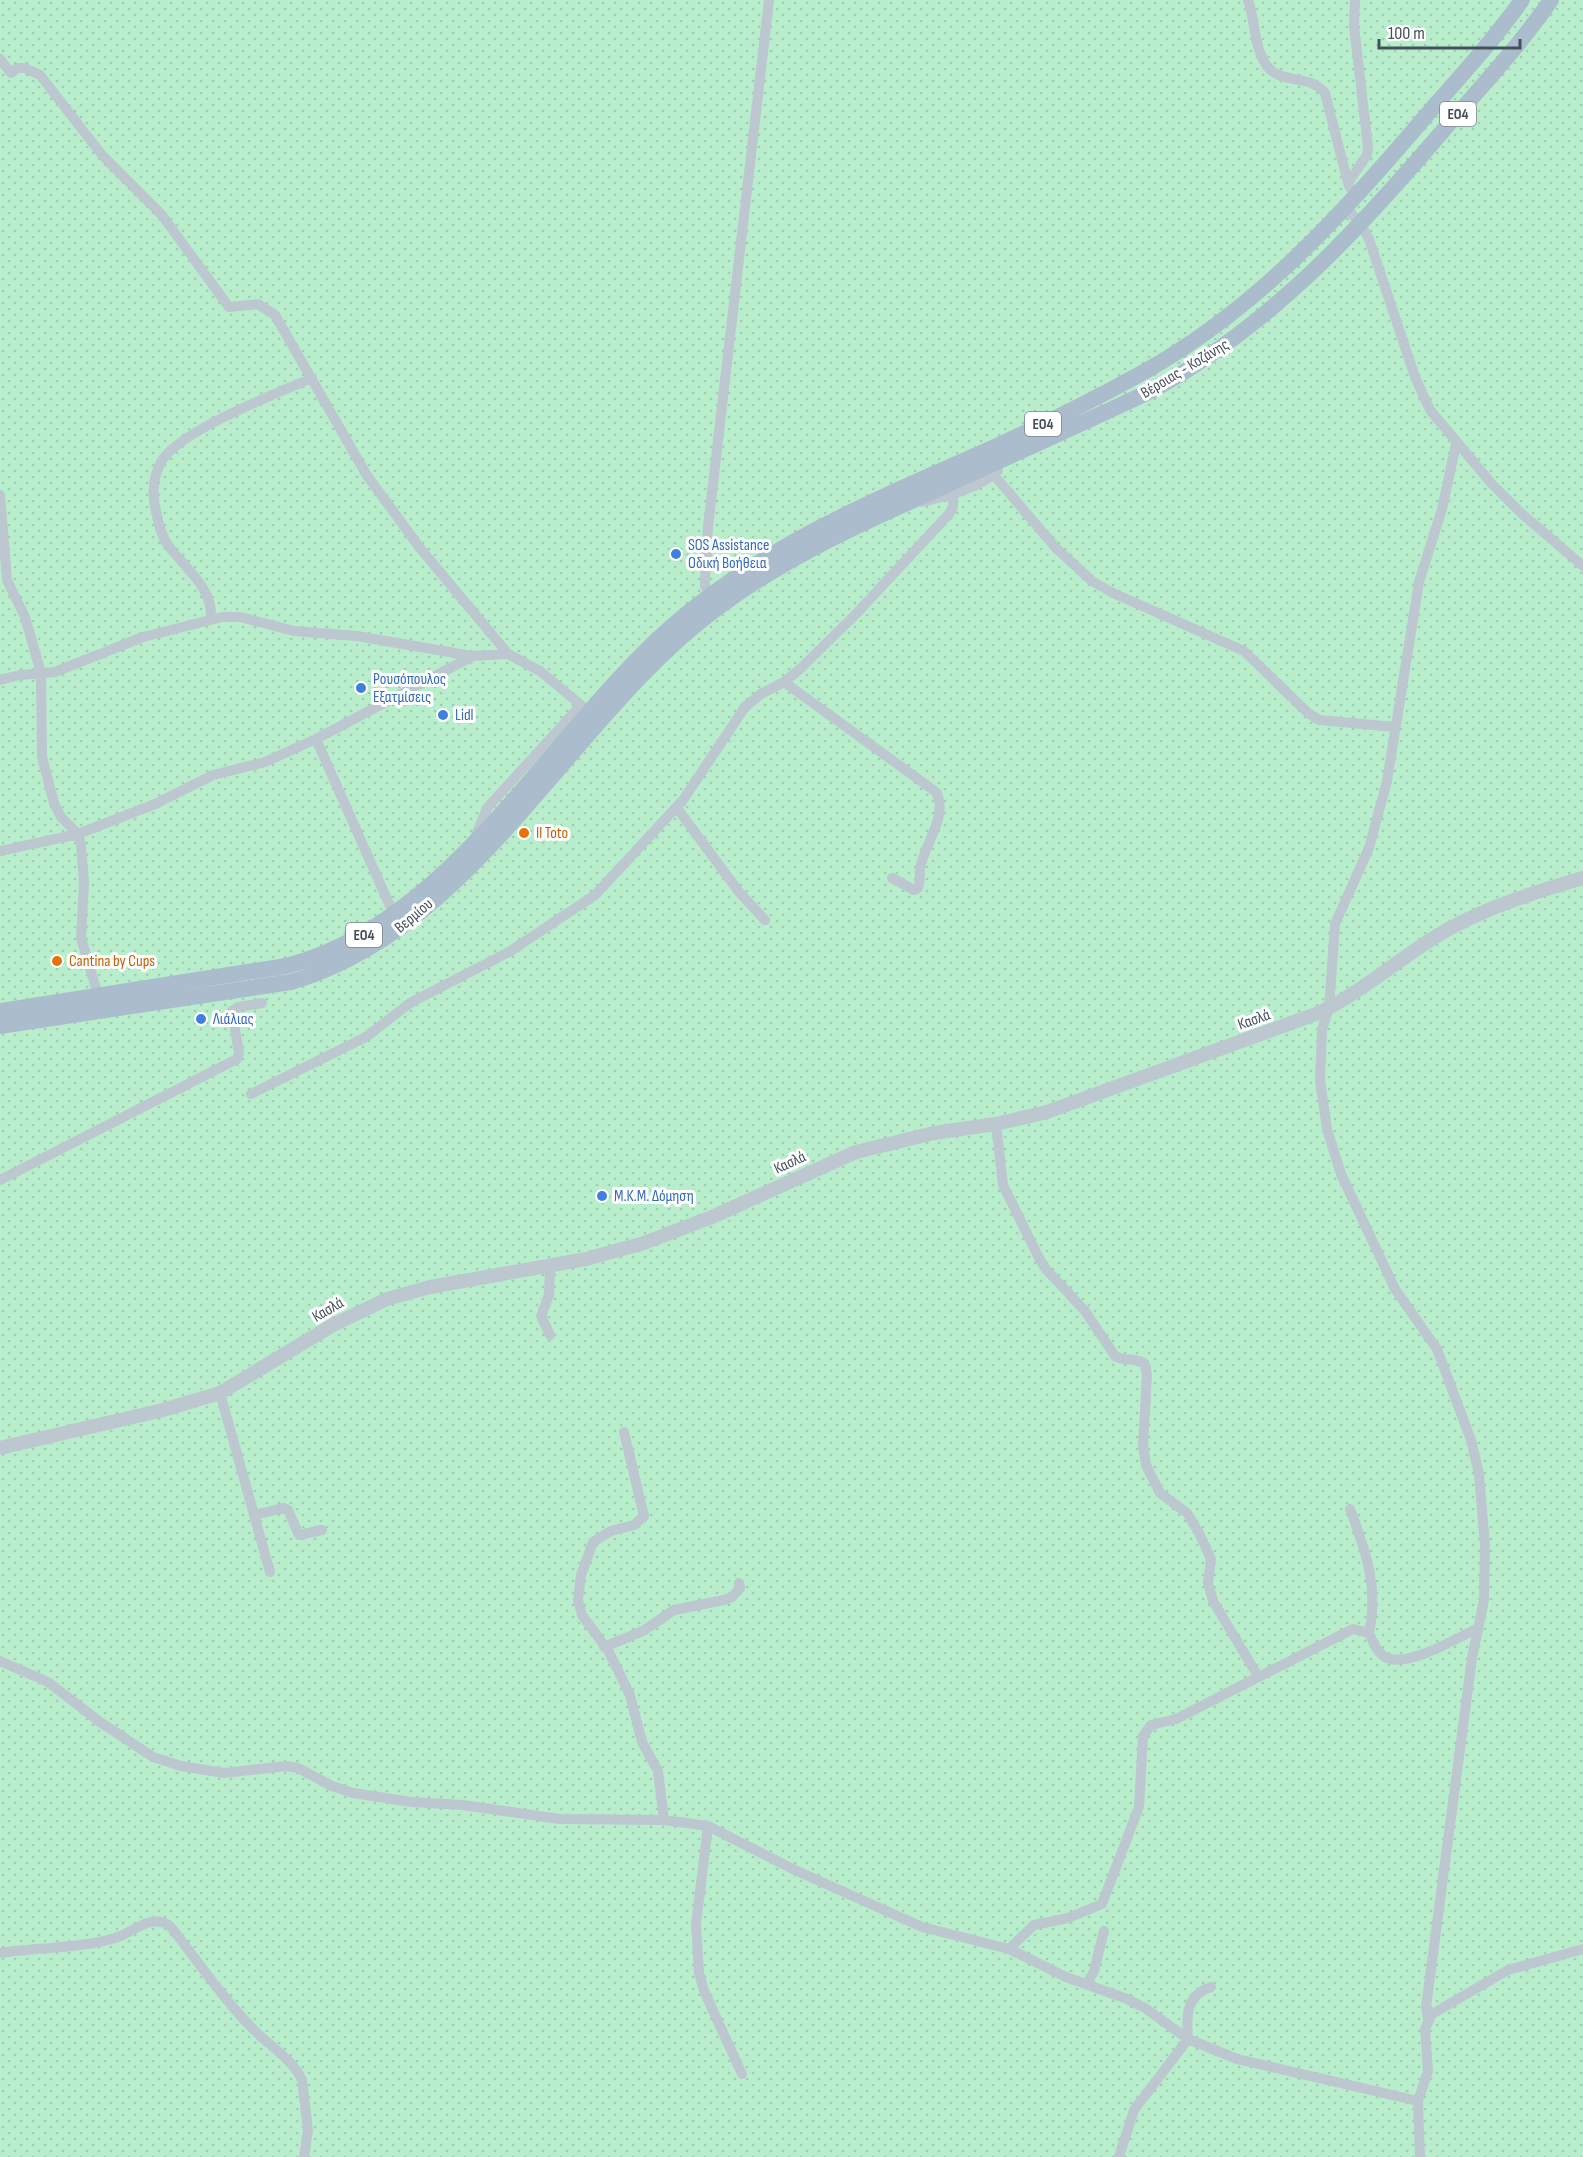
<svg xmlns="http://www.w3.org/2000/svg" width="1583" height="2157" viewBox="0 0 1583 2157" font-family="'Sofia Sans Condensed',sans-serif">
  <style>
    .grass { fill: url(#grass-dots) }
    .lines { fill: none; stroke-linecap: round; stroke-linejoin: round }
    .minor { stroke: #bcc7cf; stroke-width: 10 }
    .tertiary { stroke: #bcc7cf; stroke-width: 14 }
    .primary { stroke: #abbccc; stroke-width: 16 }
    .shop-dot { fill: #3f7fe0; stroke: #fff; stroke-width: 2 }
    .food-dot { fill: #e8710a; stroke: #fff; stroke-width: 2 }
    .labels { text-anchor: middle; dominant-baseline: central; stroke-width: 6; stroke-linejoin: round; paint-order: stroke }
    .shield { fill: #fff; stroke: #7c848c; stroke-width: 1.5 }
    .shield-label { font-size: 15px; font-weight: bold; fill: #44505a }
    .street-label { font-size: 16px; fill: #44505a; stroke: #fff }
    .shop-label { font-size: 16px; fill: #366cbe; stroke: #fff; text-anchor: start }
    .food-label { font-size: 16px; fill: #c56008; stroke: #fff; text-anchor: start }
  </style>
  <defs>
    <pattern id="grass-dots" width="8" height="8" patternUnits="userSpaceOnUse" patternTransform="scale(1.5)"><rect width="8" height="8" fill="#b9eecd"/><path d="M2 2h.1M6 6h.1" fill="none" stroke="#a0ceb2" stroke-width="1.8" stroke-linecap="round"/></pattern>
  </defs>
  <rect width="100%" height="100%" fill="#efecec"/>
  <path class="grass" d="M0 0H1583V2157H0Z"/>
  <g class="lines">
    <path class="minor" d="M1248 0C1255 20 1254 45 1265 63 1278 86 1310 73 1325 93L1348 183
      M0 59 11 73 17 68H25L40 75 102 155 161 214 229 307 258 304 275 315 366 474 420 548 508 654 540 671 593 715
      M1350 188 1348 183 1367 155 1368 147 1354 26 1355 0
      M1347 209 1360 223 1369 239 1415 377 1430 410 1491 483 1521 513 1583 566
      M994 475 1056 548 1092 581 1113 593 1244 651 1308 713 1319 720 1395 727
      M0 495 7 580 25 617 41 673 42 757 54 803 61 817 78 834 81 845 84 882 81 938 98 995
      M922 502C949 495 976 490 998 471
      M710 595 705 586V579L708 527 769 0
      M211 618C213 587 184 568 168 545 161 536 158 522 156 511 152 495 153 477 161 462 180 430 276 394 312 378
      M0 680 20 675 55 672 143 637 222 617H240L294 631 357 636 472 656
      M784 682 936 792C949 816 924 844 920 869 919 876 921 881 918 888L914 890 892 878
      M316 739 394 915
      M677 808 739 892 765 920
      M474 840 487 808 581 705
      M0 851 78 834 155 804 213 775 265 762 316 739 473 656 508 654
      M251 1094 366 1037 410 1003 509 952 595 895 683 800 745 707 761 694 784 682 800 669 855 615 949 514 953 507V495
      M996 1124 1003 1185 1038 1256 1045 1268 1085 1311 1115 1356C1124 1362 1136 1357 1145 1364L1147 1375 1143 1445 1146 1465 1160 1493 1187 1513 1199 1533 1211 1559 1208 1583 1213 1601 1258 1676
      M0 1180 237 1059 239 1053 232 1011 238 1007 262 1003
      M550 1266 549 1295 541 1316 550 1335
      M220 1393 270 1572
      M624 1432 644 1516 634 1525 611 1531 593 1542 581 1575 578 1600 582 1615 609 1652 630 1695 642 1742 658 1771 664 1820
      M1350 1509C1366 1551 1379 1589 1369 1633
      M255 1515 283 1508 288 1510 299 1535 322 1530
      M604 1647 643 1631 674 1610 724 1600 732 1597 740 1588 739 1583
      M0 1661 48 1682 100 1722 153 1757 181 1766 224 1773 286 1766 298 1768 332 1786 353 1793 411 1802 463 1805 559 1819 664 1820 708 1826 795 1870 922 1927 1009 1949 1066 1977 1127 1999 1145 2008 1188 2039 1237 2059 1418 2101
      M708 1826 696 1924 699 1973 704 1991 742 2074
      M1009 1949 1034 1925 1068 1918 1102 1904 1139 1807 1143 1736 1151 1725 1176 1719 1353 1629 1369 1633C1373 1642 1377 1652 1385 1657 1405 1669 1458 1638 1478 1628
      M0 1953C37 1947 79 1949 115 1938 134 1932 151 1913 170 1926 198 1961 223 1999 254 2030 271 2047 291 2058 302 2080L308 2130 304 2157
      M1087 1984 1094 1971 1104 1931
      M1428 2020 1426 2007 1472 1658 1484 1600 1485 1545 1479 1474 1471 1440 1437 1349 1395 1289 1341 1174 1327 1129 1320 1080 1322 1030 1329 1008 1335 924 1369 848 1387 781 1419 582 1442 509 1456 444
      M1119 2157 1134 2110 1188 2039C1186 2016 1186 1995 1211 1987
      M1420 2157 1418 2101 1428 2071 1425 2029 1432 2014 1508 1970 1583 1949"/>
    <path class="tertiary" d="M0 1448 163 1410 220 1393 333 1325 387 1299 430 1287 586 1259 644 1243 712 1217 856 1152 934 1133 996 1124 1047 1112 1316 1014C1359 994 1395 962 1435 937 1480 909 1532 893 1583 878"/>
    <path class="primary" d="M0 1011 286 966C450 925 550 734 671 627 768 542 883 497 999 445 1047 423 1095 399 1142 373 1256 310 1342 215 1425 117 1458 79 1493 41 1522 0
      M0 1026 291 982C477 928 569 716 720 606 784 559 855 526 927 494 1003 459 1079 425 1155 389 1274 323 1360 228 1447 126 1483 85 1520 45 1551 0"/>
  </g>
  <g class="shop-dot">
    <circle cx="676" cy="554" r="6"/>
    <circle cx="361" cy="688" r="6"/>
    <circle cx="443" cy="715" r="6"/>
    <circle cx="201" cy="1019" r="6"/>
    <circle cx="602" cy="1196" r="6"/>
  </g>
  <g class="food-dot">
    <circle cx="524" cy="833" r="6"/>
    <circle cx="57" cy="961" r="6"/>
  </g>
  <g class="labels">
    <g class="shield">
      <rect x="1440" y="102" width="36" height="24" rx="4.5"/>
      <rect x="1025" y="412" width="36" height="24" rx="4.5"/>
      <rect x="346" y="923" width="36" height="24" rx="4.5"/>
    </g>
    <g class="shield-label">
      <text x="1458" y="114">ΕΟ4</text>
      <text x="1043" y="424">ΕΟ4</text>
      <text x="364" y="935">ΕΟ4</text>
    </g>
    <g class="street-label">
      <text transform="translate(1185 369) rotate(-31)">Βέροιας - Κοζάνης</text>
      <text transform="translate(414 916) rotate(-40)">Βερμίου</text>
      <text transform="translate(1254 1020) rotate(-20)">Κασλά</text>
      <text transform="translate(790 1163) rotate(-25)">Κασλά</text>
      <text transform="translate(328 1310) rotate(-30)">Κασλά</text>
    </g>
    <g class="shop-label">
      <text x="688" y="545">SOS Assistance<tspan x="688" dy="18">Οδική Βοήθεια</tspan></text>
      <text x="373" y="679">Ρουσόπουλος<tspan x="373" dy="18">Εξατμίσεις</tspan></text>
      <text x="455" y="715">Lidl</text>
      <text x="213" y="1019">Λιάλιας</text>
      <text x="614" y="1196">Μ.Κ.Μ. Δόμηση</text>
    </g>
    <g class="food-label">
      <text x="536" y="833">Il Toto</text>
      <text x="69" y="961">Cantina by Cups</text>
    </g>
  </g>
  <path d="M1379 39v9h141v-9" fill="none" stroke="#44505a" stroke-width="3"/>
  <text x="1388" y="39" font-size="18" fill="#44505a" stroke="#ffffff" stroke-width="4.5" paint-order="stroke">100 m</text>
</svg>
